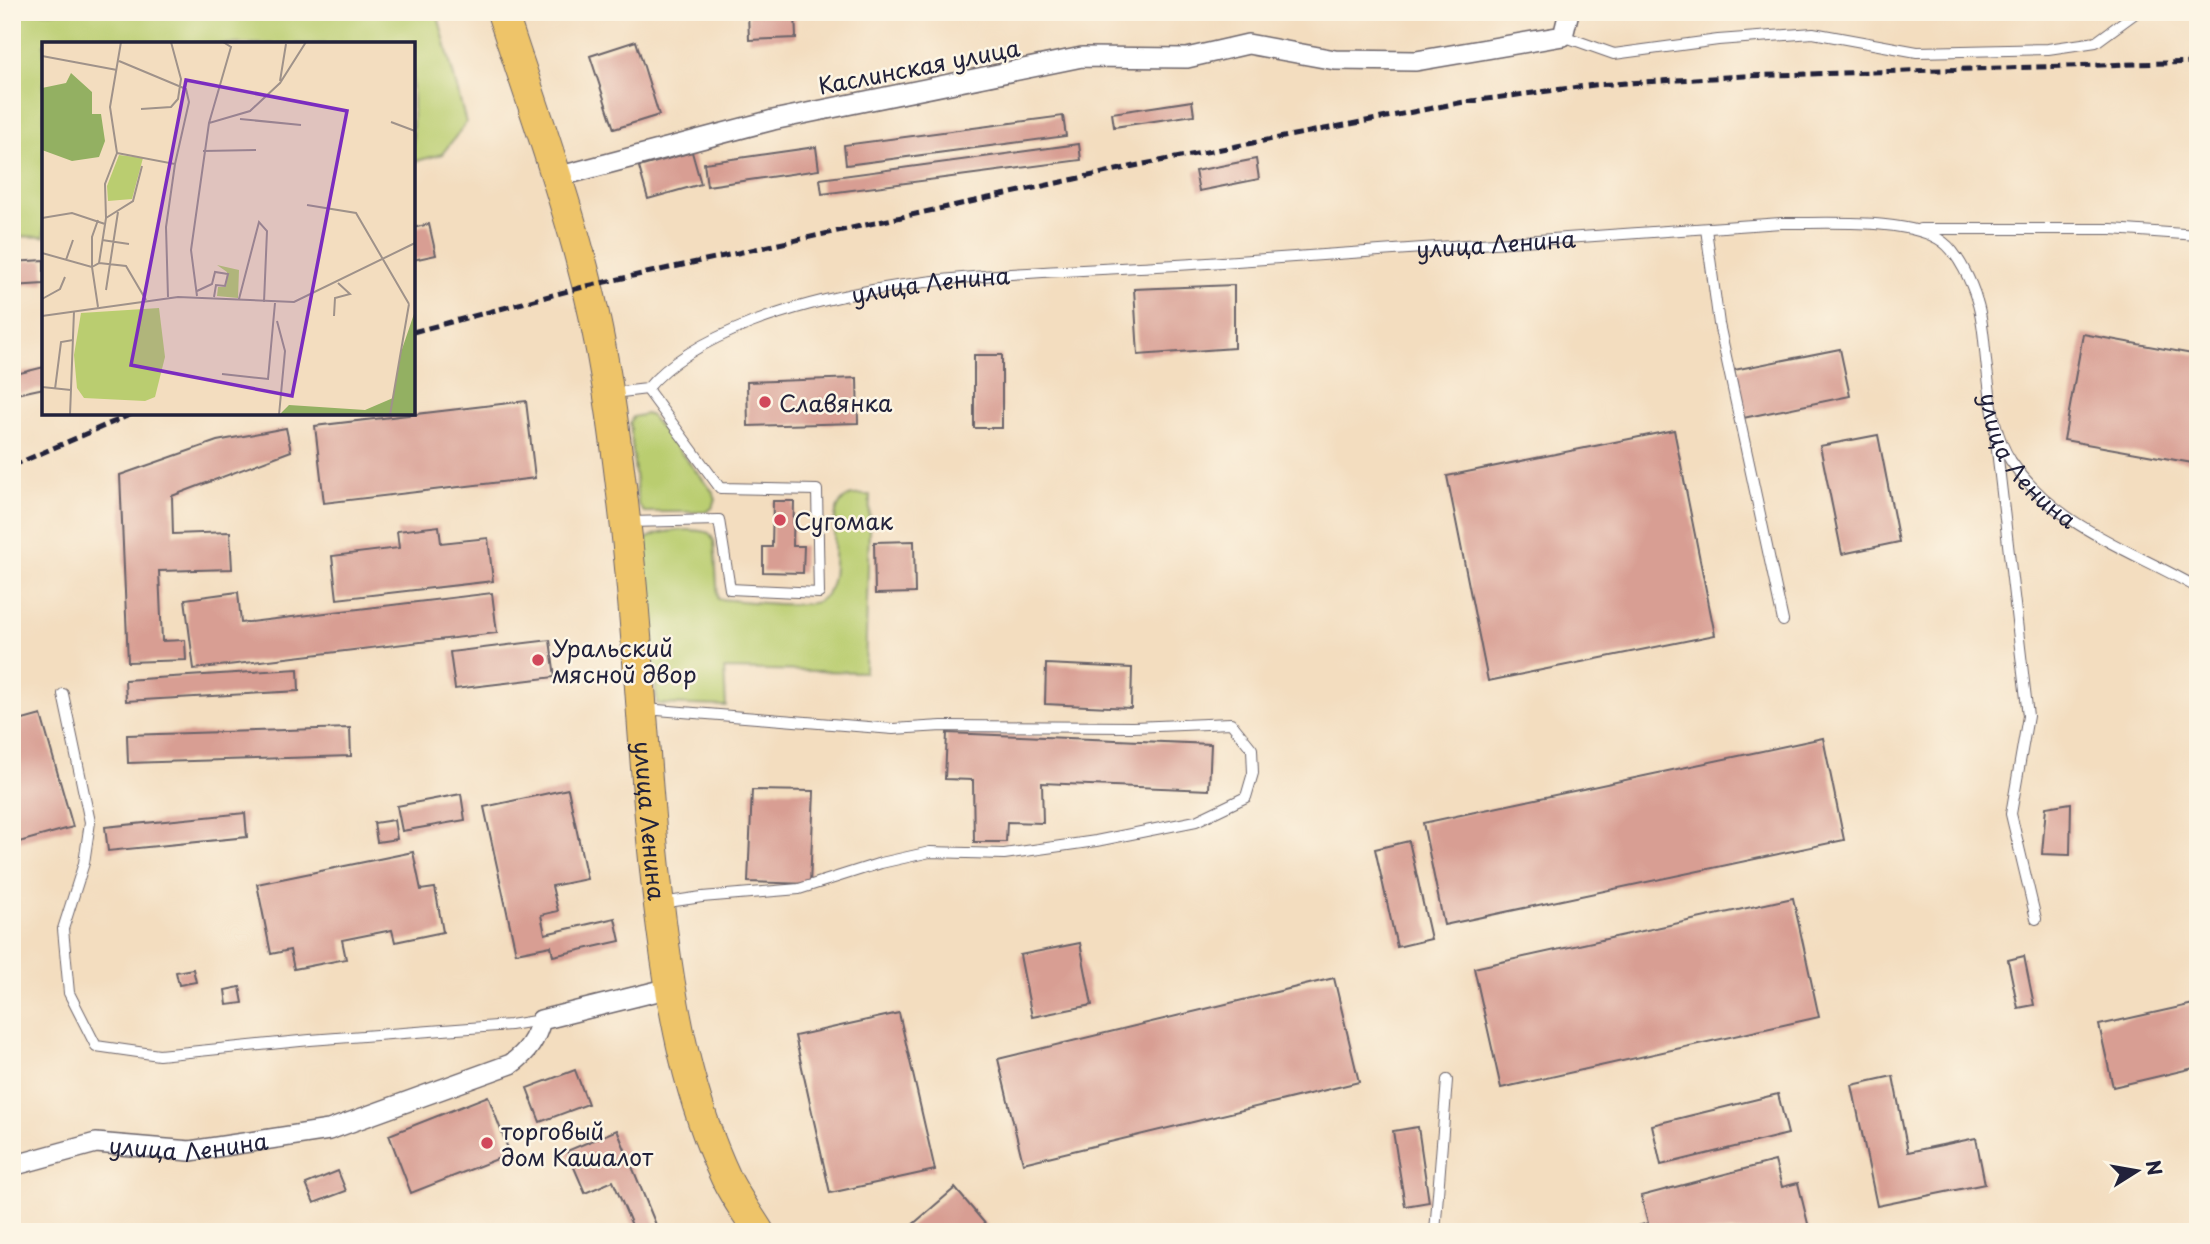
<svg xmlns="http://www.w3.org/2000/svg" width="2210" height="1244" viewBox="0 0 2210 1244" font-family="'Playpen Sans',sans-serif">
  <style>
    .green { fill: #bacd70; stroke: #6e7856; stroke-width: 2 }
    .building { fill: #d89e93 }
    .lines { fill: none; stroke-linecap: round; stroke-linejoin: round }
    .service-casing { stroke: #6b6369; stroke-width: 12 }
    .minor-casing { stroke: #6b6369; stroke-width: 22 }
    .primary-casing { stroke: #6b6369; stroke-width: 32 }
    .service { stroke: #fff; stroke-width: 10 }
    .minor { stroke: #fff; stroke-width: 19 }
    .primary { stroke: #eec469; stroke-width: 30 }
    .rail { stroke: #22223b; stroke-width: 5; stroke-dasharray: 10 5; stroke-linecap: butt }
    .poi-dot { fill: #d1495b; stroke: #fcf5e5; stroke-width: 2.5 }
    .labels { text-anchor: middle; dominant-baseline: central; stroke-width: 5; stroke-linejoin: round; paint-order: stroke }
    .street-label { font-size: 23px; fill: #22223b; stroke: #fcf5e5 }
    .poi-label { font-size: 23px; fill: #22223b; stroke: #fcf5e5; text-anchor: start }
    .inset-road { fill: none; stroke: #9f928a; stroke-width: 2 }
    .view { fill: #7b2cbf; fill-opacity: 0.15; stroke: #7b2cbf; stroke-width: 3.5 }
    .inset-edge { fill: none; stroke: #22223b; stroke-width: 3.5 }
  </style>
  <rect width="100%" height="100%" fill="#fcf5e5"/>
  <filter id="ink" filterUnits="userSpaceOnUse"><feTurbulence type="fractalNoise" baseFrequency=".0143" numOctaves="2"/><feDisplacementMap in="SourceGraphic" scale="14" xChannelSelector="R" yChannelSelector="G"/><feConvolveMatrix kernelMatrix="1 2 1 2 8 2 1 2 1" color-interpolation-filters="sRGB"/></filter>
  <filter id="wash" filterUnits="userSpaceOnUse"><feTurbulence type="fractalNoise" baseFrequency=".00686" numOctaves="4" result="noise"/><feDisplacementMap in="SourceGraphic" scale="28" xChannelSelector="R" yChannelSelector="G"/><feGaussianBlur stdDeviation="1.57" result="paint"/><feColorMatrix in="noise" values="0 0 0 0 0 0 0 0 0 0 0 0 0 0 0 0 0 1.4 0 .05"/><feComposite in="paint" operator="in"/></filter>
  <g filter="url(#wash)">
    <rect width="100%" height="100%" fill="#f3ddbf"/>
    <path class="green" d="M12 12H437L466 123 442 154 413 162V44H44V237L12 236Z
      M646 414 651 416 713 492 716 500 712 508 706 512H644L638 504 630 423 633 417Z
      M870 495 865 672 724 669 726 706 657 704 643 542C656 529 692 528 709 533L714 541 718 599C738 600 806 610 820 600 850 581 818 508 849 496 854 494 864 495 870 495Z"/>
    <g id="blocks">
      <path class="building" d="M748 12H795L796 38 749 40Z
        M636 41 659 115 614 129 590 56Z
        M1192 101 1194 115 1114 127 1112 113Z
        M1063 116 1066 136 846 165 844 145Z
        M1079 144 1081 160 822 194 820 179Z
        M816 147 819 170 707 186 704 163Z
        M692 152 701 184 648 199 639 167Z
        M1256 159 1259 179 1199 191 1195 171Z
        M429 224 436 255 413 260V228Z
        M44 260V284L12 286V262Z
        M1234 285V348L1138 355 1134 289Z
        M2083 334 2198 355V464L2064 440Z
        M1840 349 1850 396 1743 418 1734 370Z
        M974 355H1002V428H974Z
        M44 367V388L12 395V375Z
        M857 378 858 423 748 426 747 382Z
        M526 401 535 478 324 503 315 426Z
        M286 428 291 451 172 496 173 534 230 532 232 569 159 571 162 641 185 640 186 660 128 662 120 475 217 441Z
        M1674 430 1715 635 1488 681 1447 476Z
        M1878 435 1899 542 1842 554 1820 446Z
        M773 501H794L793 546H804L803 573 763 572V547H772Z
        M439 526 441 543 488 538 493 581 337 599 332 556 399 548 397 531Z
        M914 541 915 593 875 594 874 542Z
        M238 592 241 623 492 593 497 633 194 669 185 599Z
        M550 640 555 677 455 689 450 652Z
        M1046 664 1132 668 1131 708 1045 704Z
        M298 669 299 691 126 701 125 680Z
        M41 715 73 827 12 844V723Z
        M350 728 351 756 128 763 127 735Z
        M947 733 1211 744 1209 790 1042 783 1043 823 1007 822 1006 842H974L973 780 945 779Z
        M1823 738 1844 840 1444 925 1423 823Z
        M568 789 587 879 552 886 558 911 541 915 545 934 615 918 620 941 553 956 551 946 516 953 484 807Z
        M752 790 814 791 810 884 748 882Z
        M461 794 465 820 402 831 397 806Z
        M2071 803 2070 855 2042 854 2046 807Z
        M245 813 247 837 108 851 105 827Z
        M394 820 397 839 377 842 374 823Z
        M1409 841 1431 939 1397 947 1375 849Z
        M413 852 421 890 435 888 443 932 395 942 392 930 342 940 346 959 294 969 290 950 271 954 257 884Z
        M1793 898 1819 1017 1501 1088 1474 968Z
        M1080 943 1092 1005 1032 1017 1020 955Z
        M2024 956 2034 1005 2018 1008 2008 960Z
        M193 969 196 982 179 985 176 972Z
        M1334 978 1359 1082 1023 1163 998 1059Z
        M240 987 243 1003 227 1005 225 990Z
        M2198 1003V1067L2113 1087 2099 1025Z
        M899 1013 935 1170 830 1193 795 1036Z
        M575 1070 588 1104 540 1122 527 1088Z
        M1893 1076 1908 1152 1976 1138 1985 1184 1877 1206 1852 1085Z
        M1778 1094 1788 1134 1661 1165 1652 1125Z
        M488 1096 510 1154 411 1193 389 1135Z
        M1418 1127 1429 1202 1405 1206 1393 1131Z
        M617 1130 659 1232H629L634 1230 613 1181 585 1193 567 1151Z
        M1775 1161 1782 1187 1798 1183 1810 1232H1617L1648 1223 1641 1196Z
        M338 1171 346 1191 314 1203 306 1184Z
        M955 1188 987 1226 980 1232H904Z"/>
    </g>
  </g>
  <g filter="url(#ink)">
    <use href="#blocks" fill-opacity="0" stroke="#6b6369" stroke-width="2"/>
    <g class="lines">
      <defs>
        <g id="service">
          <path d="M507 19 526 12"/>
          <path d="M1563 36 1614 54 1718 40 1813 33 1917 52 2048 49 2096 42 2137 12"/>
          <path d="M1706 229 1719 324 1783 621"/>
          <path d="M1920 229H2111L2198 235"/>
          <path id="s1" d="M613 393 647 389C694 332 802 303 873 290 978 271 1086 271 1193 264 1389 250 1585 237 1781 223 1822 224 1910 217 1943 242 1958 253 1972 283 1977 301 1984 322 1984 347 1987 369 1991 401 1993 433 2011 461 2057 528 2130 549 2198 588"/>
          <path d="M1995 433 2028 716 2011 814 2036 919"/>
          <path d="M629 522 719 520 730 589 819 593 817 490 720 488 647 389"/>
          <path d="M63 694 90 822 84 863 63 929 69 993 96 1046 159 1055 310 1040 510 1025 541 1020"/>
          <path d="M645 709 893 729 942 726 1133 727 1231 723 1252 749 1253 773 1246 797 1196 821 1096 841 1004 854 930 852 881 863 799 889 702 897 661 903"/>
          <path d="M1435 1232 1447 1080"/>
        </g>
        <g id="minor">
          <path d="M557 177 773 120 1082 57 1187 58 1248 44 1335 60 1416 61 1563 36 1569 12"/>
          <path id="s2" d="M12 1166 96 1143 190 1151 329 1130 511 1064C528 1052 536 1039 541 1020L670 988"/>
        </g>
        <g id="primary">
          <path id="s3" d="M502 12C528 92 557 171 579 253 603 340 615 430 625 520 641 656 644 793 662 929 673 1014 689 1099 726 1178 735 1197 748 1214 759 1232"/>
        </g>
      </defs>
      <use href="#service" class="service-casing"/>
      <use href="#minor" class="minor-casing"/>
      <use href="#primary" class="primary-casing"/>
      <use href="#service" class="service"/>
      <use href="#minor" class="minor"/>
      <use href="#primary" class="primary"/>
      <path class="rail" d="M413 332 587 286 1139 165 1464 102 1594 85 1744 76 2198 62
        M12 466 134 413"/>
    </g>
  </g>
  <g class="poi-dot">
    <circle cx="765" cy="402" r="7"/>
    <circle cx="780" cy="520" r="7"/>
    <circle cx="538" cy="660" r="7"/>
    <circle cx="487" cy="1143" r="7"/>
  </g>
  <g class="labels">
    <g class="street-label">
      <text transform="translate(919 66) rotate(-11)">Каслинская улица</text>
      <text stroke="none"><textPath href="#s1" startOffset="910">улица Ленина</textPath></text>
      <text stroke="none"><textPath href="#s1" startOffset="343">улица Ленина</textPath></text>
      <text stroke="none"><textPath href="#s1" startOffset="1603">улица Ленина</textPath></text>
      <text stroke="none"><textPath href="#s3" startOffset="826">улица Ленина</textPath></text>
      <text stroke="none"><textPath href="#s2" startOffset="180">улица Ленина</textPath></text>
    </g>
    <g class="poi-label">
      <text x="779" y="402">Славянка</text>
      <text x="794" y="520">Сугомак</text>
      <text x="552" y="647">Уральский<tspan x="552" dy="26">мясной двор</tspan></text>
      <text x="501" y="1130">торговый<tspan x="501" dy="26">дом Кашалот</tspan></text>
    </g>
  </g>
  <g transform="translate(42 42)">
    <rect width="373" height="373" fill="#f3ddbf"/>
    <path d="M77 113 101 116 90 157 66 159 65 144ZM175 223 197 228 196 256 175 254 176 245H184L185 230ZM117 266 123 315 113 355 103 359 42 356 35 346 32 313 39 271Z" fill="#bacd70"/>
    <path d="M29 31 50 50V72H59L63 99 57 115 30 119 0 108V46L24 41ZM373 269V373H237L247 363 323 368 351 356 358 313Z" fill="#93b062"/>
    <path class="inset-road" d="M0 14 75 28M77 19 144 47 147 60 133 122M238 39 244 2M99 67 129 65 136 57 139 37 129 0M198 77 259 83M349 80 373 89M167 81 189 5 181 0M161 109 214 108M75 111 133 122 124 185 126 255M265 163 314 171 367 262M0 176 30 171 63 182M64 176 63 142 75 111 68 65 79 0M60 198 87 202M0 211 50 225 56 265M24 218 31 198M57 221 84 224 104 258M50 224V195L56 178M50 225 57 221 64 176 91 159 100 124M64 248 76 170M155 249 170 242 173 230 186 232 183 244 174 243 172 255M155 254 149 208 167 81 208 69 238 41 264 0M0 257 18 247 23 235M197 257 217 180 225 189 222 260M0 274 136 255 252 260 373 201M292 274 293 256 308 252 296 241M235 279 243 309 237 373M180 332 226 337 233 261M0 345 29 348M13 347 19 300 31 298M28 373 32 269M348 373 367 262"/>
    <path class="view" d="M144 38 305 69 250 354 89 323Z"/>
    <rect width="373" height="373" class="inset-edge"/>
  </g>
  <rect width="2210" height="1244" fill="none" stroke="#fcf5e5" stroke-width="42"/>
  <g transform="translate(2137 1171) rotate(79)" stroke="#fcf5e5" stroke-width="5" paint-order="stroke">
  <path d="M0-5L12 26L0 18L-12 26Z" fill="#22223b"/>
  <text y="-10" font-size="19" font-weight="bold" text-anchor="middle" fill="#22223b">N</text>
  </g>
</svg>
